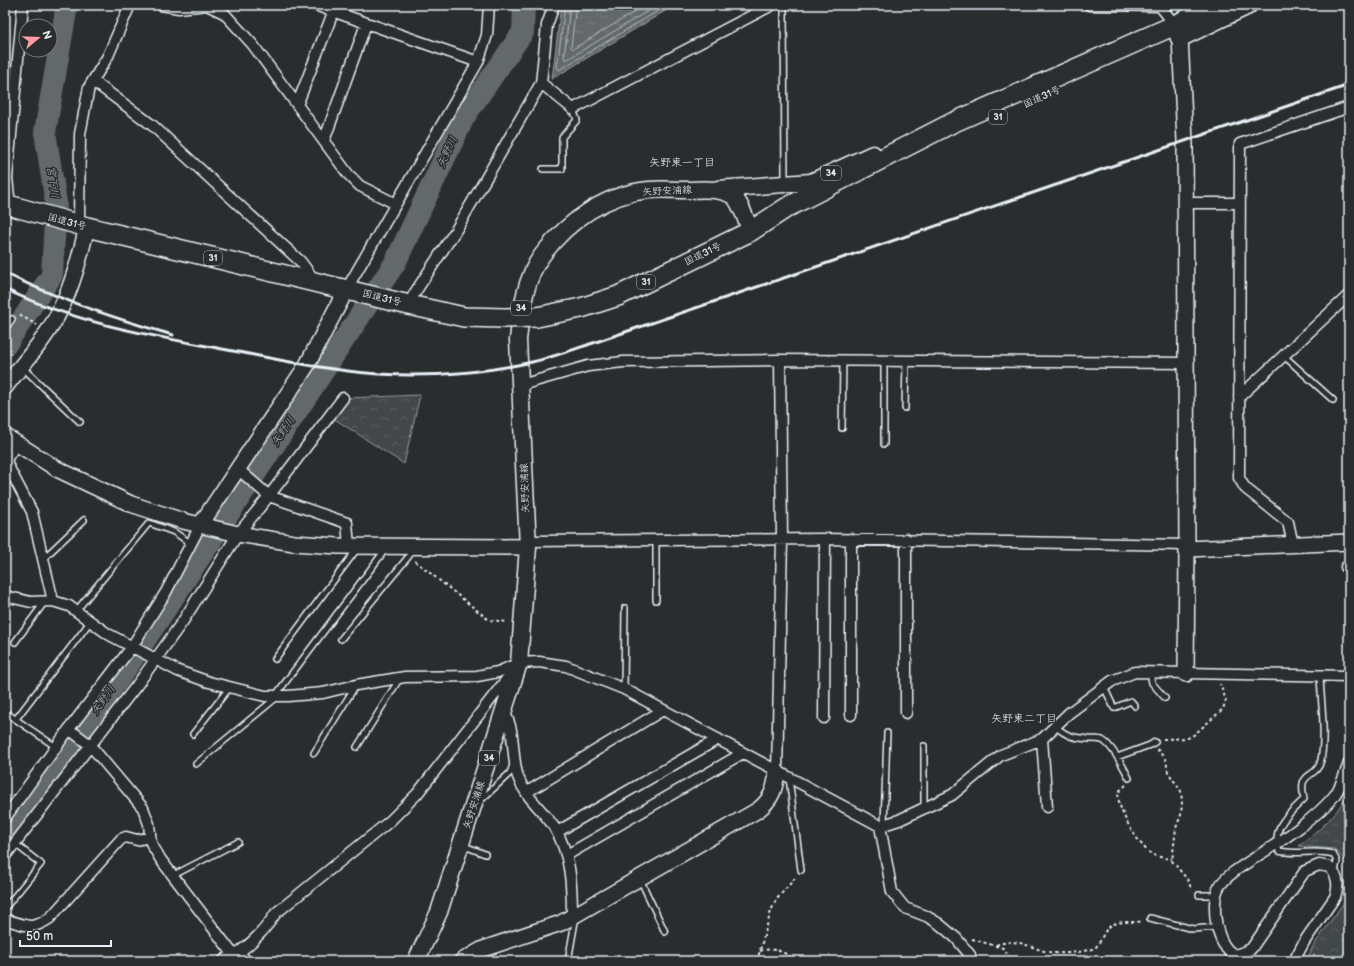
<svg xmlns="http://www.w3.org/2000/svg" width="1354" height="966" viewBox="0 0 1354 966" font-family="'Balsamiq Sans','Klee One',sans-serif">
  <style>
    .forest { fill: url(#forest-crowns); stroke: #959ca0 }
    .water { fill: url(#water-ripples); stroke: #989fa3 }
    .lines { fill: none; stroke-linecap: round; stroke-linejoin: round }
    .shore { stroke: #b3bac0; stroke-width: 1 }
    .river { stroke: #63686b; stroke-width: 22 }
    .lane-casing { stroke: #e8f1f8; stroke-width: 8 }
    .street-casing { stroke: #e8f1f8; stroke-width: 13 }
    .secondary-casing { stroke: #e8f1f8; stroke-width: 18 }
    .primary-casing { stroke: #e8f1f8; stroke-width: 19 }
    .highway-casing { stroke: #e8f1f8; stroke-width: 22 }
    .path { stroke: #e8f1f8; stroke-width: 2; stroke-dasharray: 3 3; stroke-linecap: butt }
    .lane { stroke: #2a2d2e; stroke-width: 5 }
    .street { stroke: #2a2d2e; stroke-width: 10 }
    .secondary { stroke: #2a2d2e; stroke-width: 15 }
    .primary { stroke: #2a2d2e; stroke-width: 16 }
    .highway { stroke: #2a2d2e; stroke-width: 19 }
    .rail { stroke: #e8f1f8; stroke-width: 3 }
    .highway-bridge-casing { stroke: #e8f1f8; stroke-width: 22; stroke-linecap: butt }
    .highway-bridge { stroke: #2a2d2e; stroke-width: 19 }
    .labels { text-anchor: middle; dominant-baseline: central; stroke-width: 3; stroke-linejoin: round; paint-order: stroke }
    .shield { fill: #2a2d2e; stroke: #afb6bb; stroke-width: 1 }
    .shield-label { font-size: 9px; font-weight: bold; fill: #e8f1f8 }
    .street-label { font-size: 10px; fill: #e8f1f8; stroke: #2a2d2e }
    .water-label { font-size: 11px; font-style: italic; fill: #acb3b9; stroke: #2a2d2e }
    .neighbourhood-label { font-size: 11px; fill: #e8f1f8; stroke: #2a2d2e }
  </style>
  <defs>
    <pattern id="forest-crowns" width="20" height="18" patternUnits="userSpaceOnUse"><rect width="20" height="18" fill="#424648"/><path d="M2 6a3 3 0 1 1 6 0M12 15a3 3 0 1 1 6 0" fill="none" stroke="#5d6163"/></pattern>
    <pattern id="water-ripples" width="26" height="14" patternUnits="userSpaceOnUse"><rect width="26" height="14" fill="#63686b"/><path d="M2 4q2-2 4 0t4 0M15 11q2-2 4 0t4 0" fill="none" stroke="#797e81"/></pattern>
  </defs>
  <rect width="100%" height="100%" fill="#2a2d2e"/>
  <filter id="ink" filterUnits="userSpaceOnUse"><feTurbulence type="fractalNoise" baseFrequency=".025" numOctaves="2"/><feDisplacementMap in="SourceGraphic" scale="8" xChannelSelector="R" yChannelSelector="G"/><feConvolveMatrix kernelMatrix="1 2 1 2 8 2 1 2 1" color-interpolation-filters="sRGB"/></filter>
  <g filter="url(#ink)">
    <path class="forest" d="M420 395 404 464 333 418 348 398Z
      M1349 788V871V865L1335 849 1299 846C1318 831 1342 812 1349 788Z
      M1349 895V947L1336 961H1307L1312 948Z"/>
    <path class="water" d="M561 5H675L552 79Z"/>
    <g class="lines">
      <path class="shore" d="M565 5 557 67 559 70 668 5
        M570 5 564 58 566 60 658 5
        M576 5 571 47 573 49 646 5"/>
      <path class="river" d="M5 346 52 275 56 203 45 132 67 5
        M5 839 129 664 395 263 464 117 523 32 524 5"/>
      <defs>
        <path id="lane" d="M784 5 785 182
          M543 169H562V137L577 120 573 109
          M5 329 12 319
          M1284 356 1333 400
          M22 367 80 422
          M905 408 906 361
          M842 428 843 361
          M884 444V361
          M43 559 84 520
          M656 600V539
          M76 611 149 523 174 532 190 543
          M341 639 409 556 411 548
          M15 642 44 603
          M275 659 357 549
          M1150 672 1152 683 1165 698
          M1320 676C1321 703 1326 733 1321 760 1318 775 1306 773 1303 783 1302 788 1303 794 1304 799 1288 815 1271 827 1279 851 1297 855 1315 849 1333 854L1337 861 1335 872
          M1104 687 1114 708 1131 701 1135 706
          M624 689 625 608
          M275 696 385 550
          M5 712 56 747
          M16 719 90 622
          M1055 726C1066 736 1074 738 1089 739 1093 739 1098 739 1102 740 1112 745 1124 768 1129 778
          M193 734 230 687
          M924 746V808
          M357 747 400 678
          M314 753 356 685
          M1117 757 1150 745 1155 742
          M196 764 276 698
          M789 778 801 870
          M480 801 510 773 513 765
          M884 825 887 733
          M5 840 12 845
          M462 845 485 854
          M172 876 238 842
          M640 879 665 932
          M1199 895H1216
          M5 908 41 864 14 843
          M1150 918 1193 929 1217 927
          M133 961H141
          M568 961 576 916"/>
        <path id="street" d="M161 5 179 8 207 5 224 13 253 45 348 174 360 186 394 203
          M315 5 478 62
          M1089 5 1160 6 1175 25
          M93 81 152 125 301 262 315 281
          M541 83 573 109 772 5
          M297 105 336 5
          M324 141 366 24
          M1186 203H1239
          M10 206 7 178 23 5
          M79 225 80 134 89 87 108 56 130 5
          M346 290 478 62 487 35 489 5
          M409 305 414 294 456 230 541 83 547 25 554 5
          M521 385 588 366 623 362 780 360 1186 363
          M1239 397 1349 295
          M17 443 7 458V464L32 512 53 601
          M238 469 269 496 347 523 349 546
          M851 539V715
          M527 541 822 539 1187 545
          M1293 545 1288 522 1245 488 1239 478 1240 144 1349 107
          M1346 567 1349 569
          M5 596 31 602 53 601 69 606 108 634 178 671 209 682 265 696H288L323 693 356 685 405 677 477 676 498 672 519 663 539 662 566 666 624 689 880 826 899 820 952 795 1001 755 1042 739 1069 713 1112 681 1135 672 1349 676
          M504 712C516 730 511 756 518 777 525 797 543 810 554 827 571 854 572 885 572 916
          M906 713V539
          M824 718 825 539
          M69 729 90 745 143 808 149 824 151 843 161 860 233 954
          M1042 739 1047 807
          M777 772 782 539 780 360
          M527 792 663 710
          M5 818 69 729 131 648 166 592 201 524
          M880 826 892 892 905 908 926 916 938 923 956 938 970 955 971 961
          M557 832 718 739
          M567 855 743 753
          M5 856 137 685 183 621 238 534 269 496 343 398
          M5 920C27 924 29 932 50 918L121 839 126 837 137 840 150 837
          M238 953 247 961
          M1236 955 1251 949 1305 871 1319 865 1329 867C1338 875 1339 886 1335 897L1304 942 1294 961
          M223 961C228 956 234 956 239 952 254 942 266 928 276 913L390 821 417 794 513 671
          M1235 961 1236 955C1216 950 1210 902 1219 887 1227 874 1246 864 1259 855 1282 841 1317 817 1334 796 1341 787 1345 774 1349 763"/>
        <path id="secondary" d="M1176 28 1180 37 1185 141 1187 549 1186 674
          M5 387C23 363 46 339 59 312 73 285 80 256 87 227
          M5 436 57 469 131 504 183 521 238 534 294 543 338 546 528 547
          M201 524 307 365 346 290
          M1187 549 1349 542
          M462 961 483 949 561 923 758 810C772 799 775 789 777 772"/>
        <path id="primary" d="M718 189 811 182 873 154
          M416 961 439 912 519 663 528 547 518 340C521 311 525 277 543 254 569 220 606 194 649 190 661 189 674 190 686 190 701 190 720 187 733 196 740 201 747 223 751 231"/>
        <path id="highway" d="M1180 37 1247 5
          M5 204 87 227 409 305 464 317 504 318
          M537 317 581 308 618 296 751 231 786 208 952 123 1175 25 1216 5"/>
      </defs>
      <use href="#lane" class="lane-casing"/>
      <use href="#street" class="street-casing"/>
      <use href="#secondary" class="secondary-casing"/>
      <use href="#primary" class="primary-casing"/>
      <use href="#highway" class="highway-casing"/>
      <path class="path" d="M20 315 37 325
        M415 561 489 620 508 622
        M1163 739 1188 738 1195 734 1223 709 1226 700 1220 684
        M1157 749 1166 760 1168 772 1181 791 1182 802 1181 815 1176 828 1172 861 1187 879 1192 890
        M1126 785C1124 787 1120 790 1119 792 1114 805 1138 844 1149 852 1155 857 1164 858 1172 859
        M972 939 1003 948 1009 957 1016 961
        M996 945C1017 938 1024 945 1044 951 1061 955 1079 953 1095 948 1101 942 1102 935 1107 929 1117 918 1132 924 1143 921
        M760 951C772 947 786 951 794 961
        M757 961 771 911 776 900 796 877"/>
      <use href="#lane" class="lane"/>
      <use href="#street" class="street"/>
      <use href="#secondary" class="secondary"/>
      <use href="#primary" class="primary"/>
      <use href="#highway" class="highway"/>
      <path class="rail" d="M5 273C59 300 116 319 173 335
        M5 289C71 321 141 334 212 347 267 357 322 370 378 374 429 377 482 373 532 362 554 357 575 349 596 342L1349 85"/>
      <defs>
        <path id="highway-bridge" d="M504 318 537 317"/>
      </defs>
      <use href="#highway-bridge" class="highway-bridge-casing"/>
      <use href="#highway-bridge" class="highway-bridge"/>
    </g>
  </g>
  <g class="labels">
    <g class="shield">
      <rect x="989" y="110" width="18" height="14" rx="3"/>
      <rect x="821" y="166" width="20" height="14" rx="3"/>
      <rect x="204" y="251" width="18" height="14" rx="3"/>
      <rect x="637" y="275" width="18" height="14" rx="3"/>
      <rect x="511" y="301" width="20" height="14" rx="3"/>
      <rect x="479" y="751" width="20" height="14" rx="3"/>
    </g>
    <g class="shield-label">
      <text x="998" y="117">31</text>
      <text x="831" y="173">34</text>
      <text x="213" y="258">31</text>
      <text x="646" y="282">31</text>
      <text x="521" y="308">34</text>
      <text x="489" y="758">34</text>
    </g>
    <g class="street-label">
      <text transform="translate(1042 97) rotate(-24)">国道31号</text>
      <text transform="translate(667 191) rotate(-3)">矢野安浦線</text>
      <text transform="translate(67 222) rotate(15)">国道31号</text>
      <text transform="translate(703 254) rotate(-26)">国道31号</text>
      <text transform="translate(382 298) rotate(14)">国道31号</text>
      <text transform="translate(525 488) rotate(-92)">矢野安浦線</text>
      <text transform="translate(474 805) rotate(-72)">矢野安浦線</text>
    </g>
    <g class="water-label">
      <text transform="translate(447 152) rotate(-65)">矢野川</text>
      <text transform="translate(53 182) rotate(82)">宮下川</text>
      <text transform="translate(283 431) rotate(-56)">矢野川</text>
      <text transform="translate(103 700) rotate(-55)">矢野川</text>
    </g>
    <g class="neighbourhood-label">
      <text x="682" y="162">矢野東一丁目</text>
      <text x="1024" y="718">矢野東二丁目</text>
    </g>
  </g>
  <rect width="1354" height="966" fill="none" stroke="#2a2d2e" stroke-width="20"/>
  <rect x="10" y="10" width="1334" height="946" fill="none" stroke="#e8f1f8" stroke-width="1.5" filter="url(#ink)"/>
  <g transform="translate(38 38) rotate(71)"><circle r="19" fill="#2a2d2e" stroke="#767b7f"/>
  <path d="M0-3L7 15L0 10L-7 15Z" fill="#ff9aa2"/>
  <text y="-6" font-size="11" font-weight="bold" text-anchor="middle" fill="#e8f1f8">N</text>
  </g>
  <path d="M20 940v6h91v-6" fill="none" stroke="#e8f1f8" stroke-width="2"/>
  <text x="26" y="940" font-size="12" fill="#e8f1f8" stroke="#2a2d2e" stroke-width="3" paint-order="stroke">50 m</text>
</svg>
